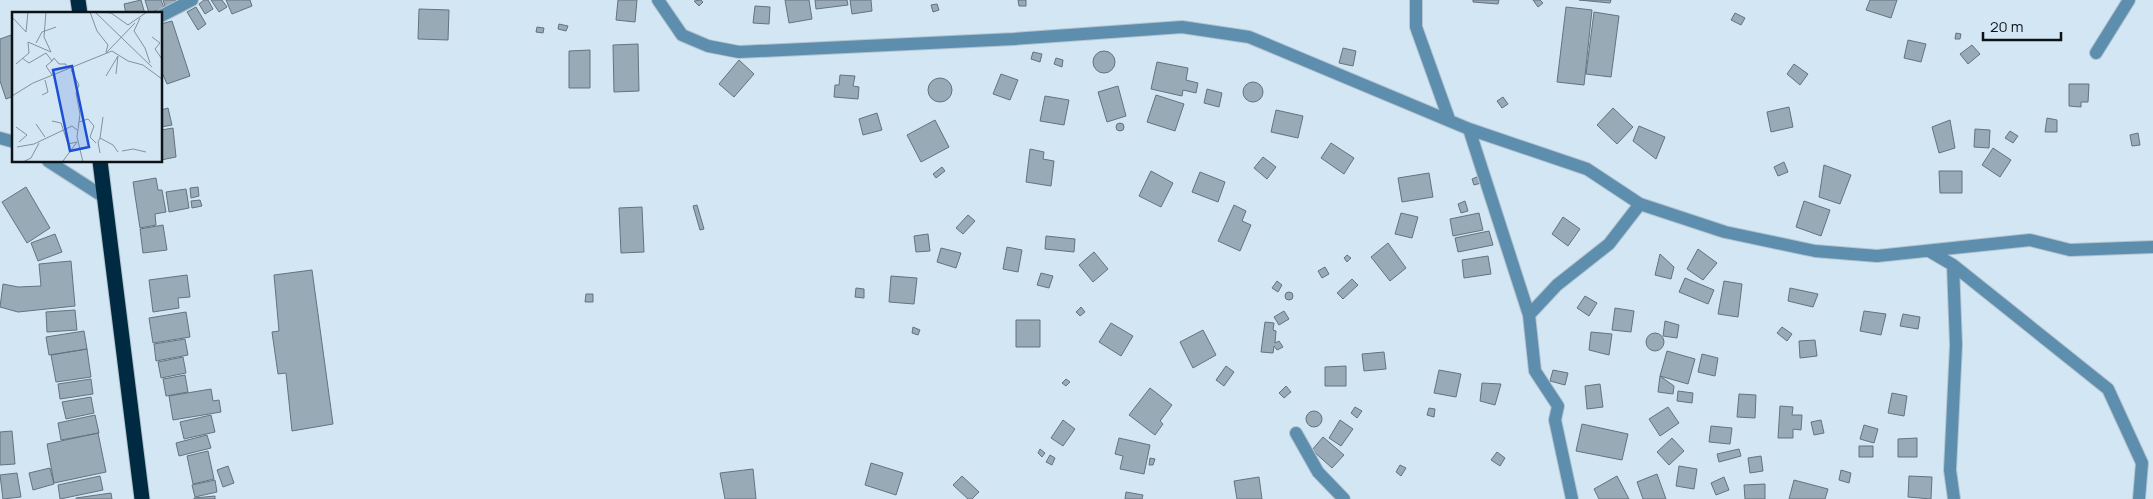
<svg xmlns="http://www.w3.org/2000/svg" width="2153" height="499" viewBox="0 0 2153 499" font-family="Manrope,sans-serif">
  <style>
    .building { fill: #98aab6; stroke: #63737f }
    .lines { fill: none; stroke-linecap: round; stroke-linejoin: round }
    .minor-casing { stroke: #b3c4d0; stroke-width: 14 }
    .highway-casing { stroke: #b3c4d0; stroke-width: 17 }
    .minor { stroke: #5e8ead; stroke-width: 12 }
    .highway { stroke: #002a41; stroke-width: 15 }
    .inset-road { fill: none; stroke: #83929b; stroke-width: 1 }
    .view { fill: #1d4ed8; fill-opacity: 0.15; stroke: #1d4ed8; stroke-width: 2.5 }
    .inset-edge { fill: none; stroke: #0c1317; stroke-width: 2.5 }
  </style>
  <rect width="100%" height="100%" fill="#d3e6f3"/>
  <path class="building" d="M141 0 145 14H126L124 4Z
    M145 0H161L164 8 149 13Z
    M163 0H175L176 1 166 9Z
    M204 0H208L213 9 205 14 199 4Z
    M211 0H222L227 7 219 12Z
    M226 0H250L252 6 232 14Z
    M618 0H637L635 22 616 20Z
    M701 0 703 2 699 6 694 1Z
    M785 0H809L812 19 789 23Z
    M815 0H847L848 5 816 9Z
    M850 0H871L872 11 852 14Z
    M1018 0H1026V6H1019Z
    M1473 0H1499L1498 4 1473 2Z
    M1533 0H1540L1543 3 1538 7Z
    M1579 0H1611L1610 3Z
    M1870 0H1897L1891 18 1866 10Z
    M937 4 939 10 933 12 931 5Z
    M755 6 770 7 769 24 753 23Z
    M196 7 206 24 198 30 187 12Z
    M1566 7 1592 10 1584 85 1557 82Z
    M419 9 449 10 448 40 418 39Z
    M1594 12 1619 16 1611 77 1586 74Z
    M1735 13 1745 18 1741 25 1731 20Z
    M172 21 190 76 167 84 161 70V24Z
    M559 24 568 26 566 31 558 29Z
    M537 27 544 28 543 33 536 32Z
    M1956 33 1961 34 1960 39H1955Z
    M14 34V96L6 99 0 81V39Z
    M1908 40 1926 44 1921 62 1904 58Z
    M638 44 639 91 614 92 613 45Z
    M1972 45 1980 54 1968 64 1960 54Z
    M1343 48 1356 51 1353 66 1339 63Z
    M590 50V88H569V51Z
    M1093 62a11 11 0 1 1 22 0a11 11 0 1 1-22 0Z
    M1033 52 1042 54 1040 62 1031 59Z
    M1056 58 1063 60 1062 67 1054 64Z
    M739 60 754 74 734 97 719 84Z
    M1157 62 1188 68 1186 80 1198 83 1196 93 1183 90 1182 96 1151 89Z
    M1794 64 1808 74 1800 85 1787 74Z
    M1001 74 1018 80 1010 100 993 94Z
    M840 75 855 76 853 86 859 87 858 99 834 97 835 85H839Z
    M928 90a12 12 0 1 1 24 0a12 12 0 1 1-24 0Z
    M1243 92a10 10 0 1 1 20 0a10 10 0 1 1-20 0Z
    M2069 84H2089L2088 102H2081V107L2069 106Z
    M1118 86 1126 116 1107 122 1098 92Z
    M1207 89 1222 93 1219 107 1204 103Z
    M1156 95 1184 104 1175 131 1147 122Z
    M1045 96 1069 100 1064 125 1040 121Z
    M1503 97 1508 104 1502 108 1497 101Z
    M1789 107 1793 127 1771 132 1767 112Z
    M168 108 172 125 161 127V110Z
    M1613 108 1633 127 1617 144 1597 125Z
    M1276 110 1303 116 1298 138 1271 132Z
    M877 113 882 130 863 135 859 119Z
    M2047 118 2057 120V132H2045Z
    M935 120 949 147 921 162 907 135Z
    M1950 120 1955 148 1939 153 1932 127Z
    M1116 127a4 4 0 1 1 8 0a4 4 0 1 1-8 0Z
    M1639 126 1665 137 1656 159 1633 141Z
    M173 128 176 157 161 160V130Z
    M1975 129 1990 130 1989 148 1974 147Z
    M2010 131 2018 136 2013 143 2005 138Z
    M2138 133 2140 145 2132 146 2130 135Z
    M1331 143 1354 158 1344 174 1321 158Z
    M1993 148 2011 160 2000 177 1982 165Z
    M1030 149 1044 152 1043 159 1054 161 1051 186 1026 182Z
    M1263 157 1276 167 1267 179 1254 168Z
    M1784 162 1788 172 1778 176 1774 167Z
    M1824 165 1851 175 1840 204 1819 197Z
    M942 167 945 171 936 178 933 174Z
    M1151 171 1173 183 1161 207 1139 196Z
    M1939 171H1962V193H1940Z
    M1200 172 1225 182 1218 202 1192 192Z
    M1429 173 1433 197 1402 202 1398 178Z
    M1479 176 1481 183 1474 185 1472 179Z
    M156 178 158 190H162L166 212 155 214 156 225 140 228 133 182Z
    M26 187 50 228 27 243 2 202Z
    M198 187 199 196 191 198 190 188Z
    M186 189 189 208 169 212 166 192Z
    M200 200 202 206 192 208 191 201Z
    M1465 201 1468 211 1461 213 1458 204Z
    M1804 201 1830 210 1821 236 1796 227Z
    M697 205 704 229 700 230 693 206Z
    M1234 205 1246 211 1242 221 1251 225 1240 251 1218 241Z
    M642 207 644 252 621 253 619 208Z
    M1401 213 1418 217 1412 238 1395 234Z
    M1479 213 1483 230 1453 236 1450 219Z
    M968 215 975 221 963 234 956 228Z
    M1563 217 1580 229 1568 246 1552 234Z
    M163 225 167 250 143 253 140 229Z
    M1489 231 1493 245 1458 252 1455 238Z
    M55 234 62 252 38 261 31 243Z
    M928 234 930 251 916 252 914 236Z
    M1046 236 1075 239 1074 252 1045 249Z
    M1388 243 1406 268 1390 281 1371 257Z
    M1007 247 1022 250 1018 272 1003 269Z
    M941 248 961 253 956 268 937 262Z
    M1698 249 1717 263 1703 280 1687 269Z
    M1094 252 1108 269 1093 282 1079 265Z
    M1660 254 1674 267 1671 279 1655 275Z
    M1347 255 1351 258 1347 262 1344 258Z
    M1488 256 1491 274 1464 278 1462 260Z
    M71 261 75 306 18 312 0 307 3 284 18 287 41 286 39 264Z
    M1325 267 1329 274 1322 278 1318 271Z
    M312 270 333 424 292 431 286 373 278 374 272 332 279 331 274 275Z
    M1041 273 1053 276 1049 288 1037 285Z
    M187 275 190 297 178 298 179 308 153 312 149 280Z
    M891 276 917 278 914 304 889 302Z
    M1685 278 1714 290 1708 304 1679 292Z
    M1352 279 1358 285 1343 299 1337 293Z
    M1277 281 1282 285 1278 292 1272 288Z
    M1724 281 1742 284 1738 317 1718 314Z
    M856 288 864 289V298L855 297Z
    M1790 288 1818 294 1813 307 1788 301Z
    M1285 296a4 4 0 1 1 8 0a4 4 0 1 1-8 0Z
    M586 294H593V302H585Z
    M1585 296 1597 303 1589 316 1577 308Z
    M1081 307 1085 312 1080 316 1076 312Z
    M1615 308 1634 311 1631 332 1612 330Z
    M75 310 77 330 47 332 46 312Z
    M1284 311 1289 319 1279 325 1274 317Z
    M1864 311 1886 314 1881 335 1860 331Z
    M186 312 190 337 153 343 149 318Z
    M1903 314 1920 317 1918 329 1900 326Z
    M1016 320H1040V347H1016Z
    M1665 321 1679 325 1677 338 1663 336Z
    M1265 322 1274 323 1273 330 1276 331 1275 343 1279 341 1283 347 1277 350 1274 346 1273 353 1261 352Z
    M1111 323 1133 336 1121 356 1099 342Z
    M913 327 920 330 918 335 912 333Z
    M1782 327 1792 334 1787 341 1777 333Z
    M1203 330 1216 355 1193 368 1180 342Z
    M84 331 87 349 49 355 46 337Z
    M1591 332 1612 334 1609 355 1589 350Z
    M1646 342a9 9 0 1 1 18 0a9 9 0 1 1-18 0Z
    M185 339 188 355 156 361 154 344Z
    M1815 340 1817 356 1800 358 1799 341Z
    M87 349 91 377 56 382 51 355Z
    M1667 351 1695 359 1688 384 1660 376Z
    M1384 352 1386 369 1364 371 1362 354Z
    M1702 354 1718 358 1715 376 1698 372Z
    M183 357 186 373 161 378 158 362Z
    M1226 366 1234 372 1224 386 1216 380Z
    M1346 366V386H1325V367Z
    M1439 370 1461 374 1456 397 1434 393Z
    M1553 370 1568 373 1565 385 1550 381Z
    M185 375 188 392 166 396 163 379Z
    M1660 376 1674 386 1673 394 1658 392Z
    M91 379 93 394 60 399 58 384Z
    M1066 379 1070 382 1066 386 1062 383Z
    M1482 383 1501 384 1495 405 1480 401Z
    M1600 384 1603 407 1587 409 1585 386Z
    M1286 386 1291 392 1284 398 1279 393Z
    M1150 388 1172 405 1160 421 1163 424 1155 435 1129 415Z
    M211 389 213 401 219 400 221 412 173 420 169 396Z
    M1678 391 1693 393 1692 403 1677 401Z
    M1892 393 1907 396 1904 416 1888 413Z
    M1739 394 1756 395 1755 418 1737 417Z
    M91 397 94 413 66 419 62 402Z
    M1780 406 1793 407 1792 415H1802L1801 430 1793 429V438H1778Z
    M1355 407 1362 411 1357 418 1351 413Z
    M1668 407 1679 423 1660 436 1649 419Z
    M1429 408 1435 409 1434 417 1427 415Z
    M1306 419a8 8 0 1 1 16 0a8 8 0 1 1-16 0Z
    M95 415 99 433 61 440 58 423Z
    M211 415 215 432 184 439 180 422Z
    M1063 420 1075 429 1063 446 1051 438Z
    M1340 420 1353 429 1341 446 1329 438Z
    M1821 420 1824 433 1814 435 1811 422Z
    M1582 424 1628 434 1622 460 1576 451Z
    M1864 425 1878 429 1874 443 1860 439Z
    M1711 426 1732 428 1730 444 1709 442Z
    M12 431 15 464 0 465V432Z
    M98 433 106 472 54 483 47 444Z
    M207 435 211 448 179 456 176 443Z
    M1323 437 1344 455 1332 468 1312 450Z
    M1119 438 1150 445 1144 474 1120 469 1123 456 1115 454Z
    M1672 438 1684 451 1669 465 1657 452Z
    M1917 438V457H1898V439Z
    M1859 446H1873V457H1859Z
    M1040 449 1045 453 1042 457 1038 453Z
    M1739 449 1741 456 1719 462 1717 454Z
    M208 451 214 479 193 484 187 456Z
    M1497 452 1505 458 1500 466 1491 460Z
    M1050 455 1055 458 1052 465 1046 462Z
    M1761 456 1763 471 1750 473 1748 458Z
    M1150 458 1155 459 1153 465H1149Z
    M871 463 903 473 896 495 865 485Z
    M1400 465 1406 468 1401 476 1396 472Z
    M228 466 234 483 223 487 217 470Z
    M1679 466 1697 469 1694 489 1676 486Z
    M50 468 54 484 33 490 29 473Z
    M753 469 756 499H725L720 473Z
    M1841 470 1851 473 1849 483 1839 480Z
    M17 473 21 497 3 499 0 475Z
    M1657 474 1666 499H1643L1637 482Z
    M100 476 103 490 60 499 58 485Z
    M962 476 979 492 972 499H968L953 485Z
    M1617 476 1629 499H1599L1594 489Z
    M1909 476 1932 477 1931 499 1908 497Z
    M1259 477 1262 499H1237L1234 481Z
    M1724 477 1729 490 1716 495 1711 483Z
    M215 480 217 492 195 497 192 485Z
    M1794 480 1828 489 1825 499H1789Z
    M1765 484V499H1745L1744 485Z
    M1126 492 1143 495 1142 499H1125Z
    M111 493 112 499H76V498Z
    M215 496V499H194V498Z"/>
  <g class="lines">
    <defs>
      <path id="minor" d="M658 0 682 35 708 46 739 52 1014 39 1182 27 1249 37 1469 129 1587 169 1640 204 1725 232 1815 251 1877 256 2030 240 2070 250 2153 247
        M1416 0V27L1449 119
        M161 16 192 0
        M2096 53 2129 0
        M1469 129 1529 315
        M0 138 14 142
        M48 161 104 197
        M1929 251 1953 265 2108 389 2142 463 2139 499
        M1953 265 1956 345 1950 470 1954 499
        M1296 433 1318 472 1344 499
        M1572 499 1555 420 1558 406 1535 371 1529 315 1557 285 1609 244 1640 204"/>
      <path id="highway" d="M78 0 80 14
        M100 161 142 499"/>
    </defs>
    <use href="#minor" class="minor-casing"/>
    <use href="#highway" class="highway-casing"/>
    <use href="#minor" class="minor"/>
    <use href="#highway" class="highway"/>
  </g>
  <g transform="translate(12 12)">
    <rect width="150" height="150" fill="#d3e6f3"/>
    <path class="inset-road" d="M78 0 85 19 96 33 94 40M83 0 140 55M89 0 99 1 116 13 135 0M0 5 14 20 16 0M128 6 122 19 133 36 138 51M140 25 148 31 143 37 150 47M24 31 30 20 44 15M94 41 123 11M10 46 17 51 34 41 40 49 34 54 40 63M40 49 42 46 47 52H54V56M4 52 17 41 16 30 39 40 32 25 34 0M59 58 67 73 64 81 68 102 65 125 71 150M104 62 106 44M94 64 106 44M30 83 36 80 33 68M0 84 21 71 100 39 116 49 131 53 150 67M91 105 88 126 101 133 106 140M40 109 49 111 56 132 65 130M67 110 76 107 82 114 78 125 84 131M24 112 33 125M4 115 15 123 7 130M5 135 22 132 60 114 65 118M110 139 121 137 134 140M88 141 86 130 88 126M51 149 65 130M11 150 19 146 27 131"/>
    <path class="view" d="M60 54 77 135 58 139 41 58Z"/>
    <rect width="150" height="150" class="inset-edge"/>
  </g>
  <path d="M1983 32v8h78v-8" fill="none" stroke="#0c1317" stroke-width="2.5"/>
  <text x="1990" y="32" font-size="15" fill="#0c1317" stroke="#d3e6f3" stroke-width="4" paint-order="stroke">20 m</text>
</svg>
